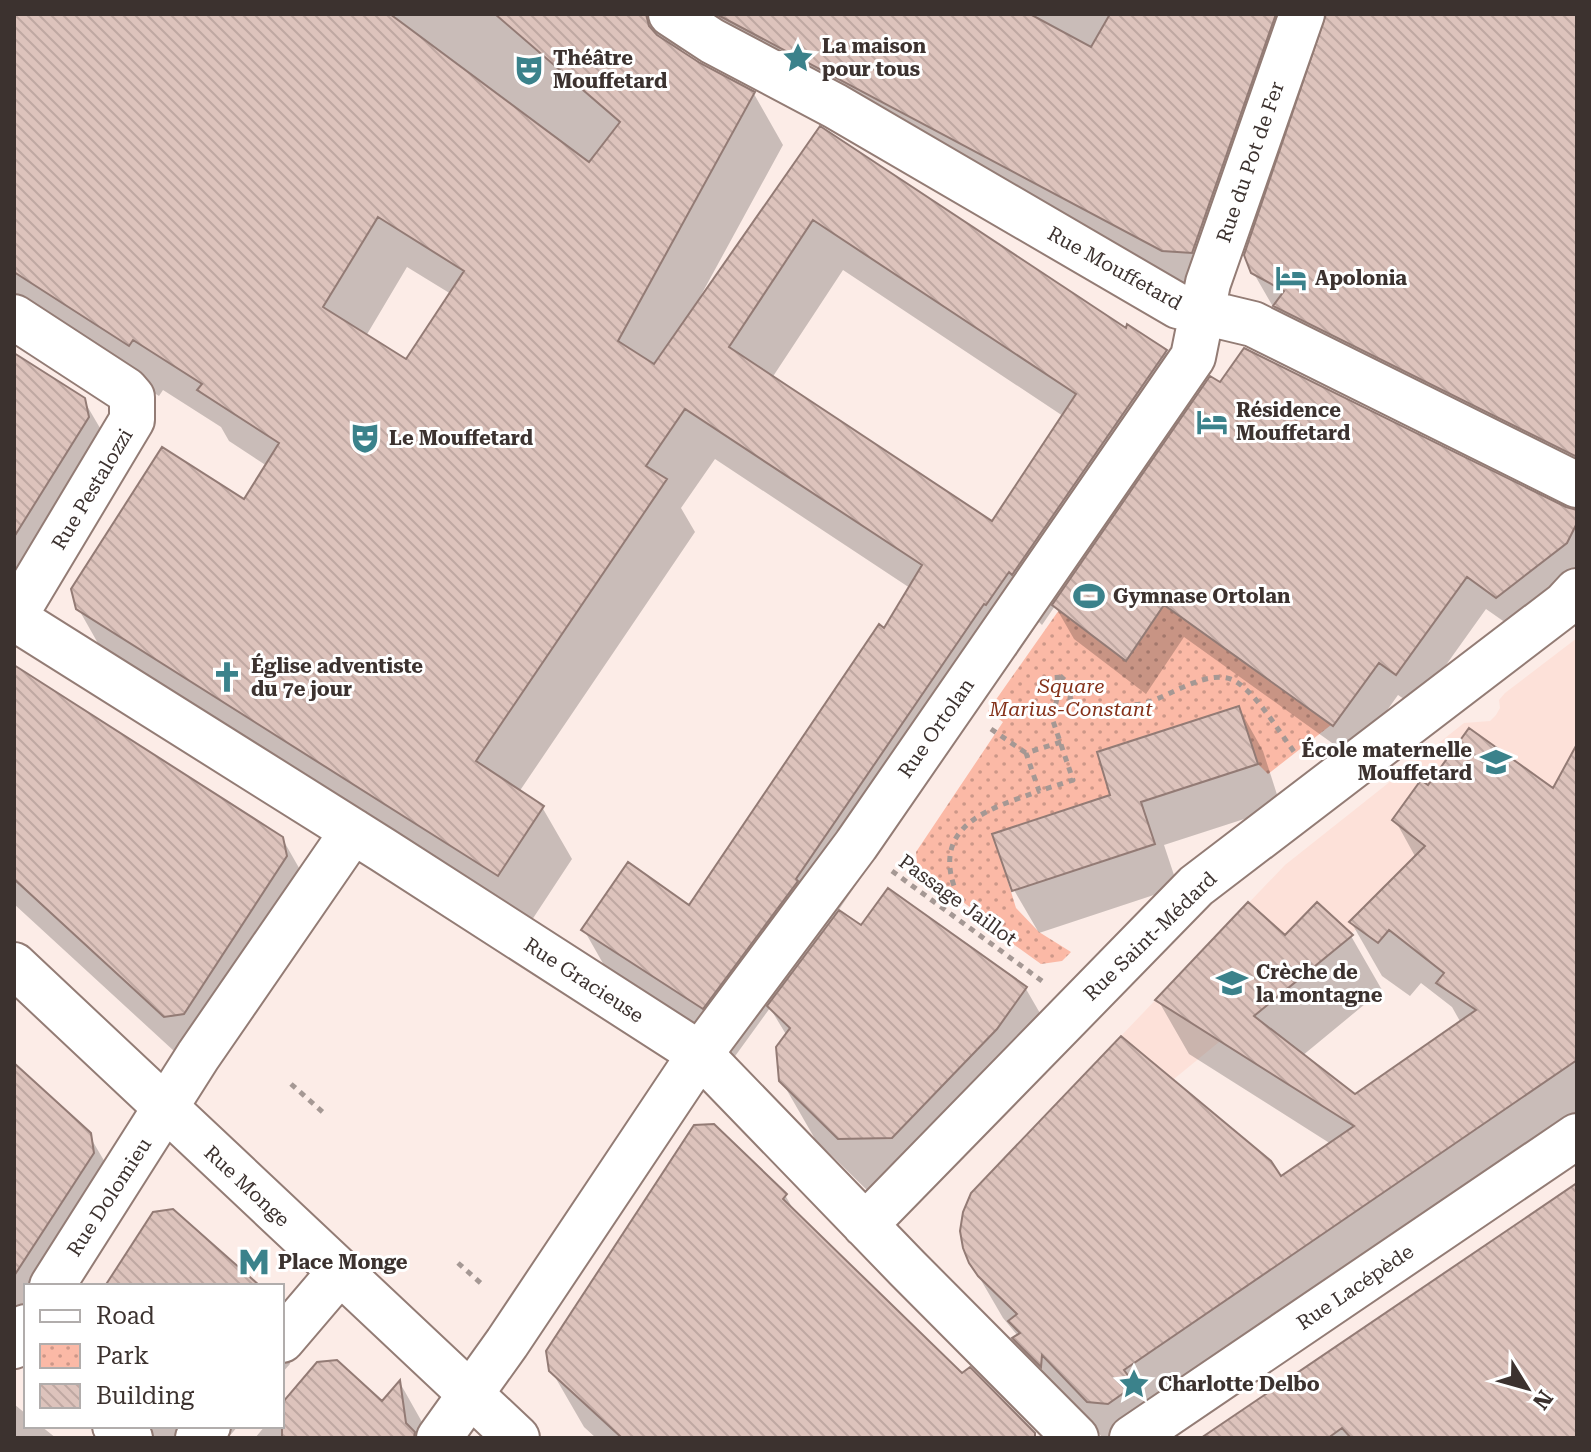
<svg xmlns="http://www.w3.org/2000/svg" width="1591" height="1452" viewBox="0 0 1591 1452" font-family="'Roboto Serif',serif">
  <style>
    .built { fill: #fde1d9 }
    .park { fill: url(#park-dots) }
    .shadow { fill: #0003; fill-rule: evenodd }
    .building { fill: url(#building-back-hatch); stroke: #937b75; stroke-width: 2; fill-rule: evenodd }
    .lines { fill: none; stroke-linecap: round; stroke-linejoin: round }
    .minor-casing { stroke: #937c75; stroke-width: 48 }
    .major-casing { stroke: #937c75; stroke-width: 48 }
    .path { stroke: #a59894; stroke-width: 5; stroke-dasharray: 6 6; stroke-linecap: butt }
    .minor { stroke: #fff; stroke-width: 44 }
    .major { stroke: #fff; stroke-width: 44 }
    .labels { text-anchor: middle; dominant-baseline: central; stroke-width: 6; stroke-linejoin: round; paint-order: stroke }
    .poi-label { font-size: 20px; font-weight: bold; fill: #3c322f; stroke: #fff; text-anchor: start }
    .street-label { font-size: 20px; fill: #3c322f; stroke: #fff }
    .park-label { font-size: 20px; font-style: italic; fill: #843119; stroke: #fff }
  </style>
  <defs>
    <pattern id="park-dots" width="8" height="8" patternUnits="userSpaceOnUse" patternTransform="scale(2)"><rect width="8" height="8" fill="#fbb9a6"/><path d="M2 2h.1M6 6h.1" fill="none" stroke="#cc9788" stroke-width="1.8" stroke-linecap="round"/></pattern>
    <pattern id="building-back-hatch" width="6" height="6" patternUnits="userSpaceOnUse" patternTransform="scale(2)"><rect width="6" height="6" fill="#ddc3bc"/><path d="M-1 5l2 2M0 0l6 6M5-1l2 2" fill="none" stroke="#bfa8a2"/></pattern>
  </defs>
  <rect width="100%" height="100%" fill="#fcece7"/>
  <path class="built" d="M1577 638V806L1418 879 1141 1106 1095 1063 1285 865 1464 723 1490 721 1496 715 1500 708 1499 700 1505 693Z"/>
  <path class="park" d="M1164 605 1331 725 1268 774 1258 764 1239 706 1097 752 1110 795 993 833 1016 908 1039 932 1071 952 1062 961 1041 964 995 931 997 927 922 872 917 863 916 852 1003 722 988 711 1059 610 1126 661Z"/>
  <path class="shadow" d="M14 14H1577V492L1283 324 1253 272 1320 44 1314 47 1307 58 1221 304 689 43 679 52 754 94 783 145 700 297 702 298 821 129 1126 331 1166 352 1195 402 1577 512V583L1516 630 1486 609 1416 707 1398 695 1353 758 1184 637 1146 694 1074 639 1055 606 1042 625 1039 622 1016 656 1014 655 838 911 861 928 888 891 1026 989 1059 1046 1030 1087 925 1195 873 1196 815 1139 781 1080 787 1036 770 1008 733 1059 613 981 584 930 689 908 884 631 910 588 715 459 681 508 695 532 519 792 542 807 572 859 528 926 108 661 78 608 244 502 267 466 229 441 221 427 163 390 159 396 14 304ZM407 267 451 294 407 362 366 336ZM843 270 1063 416 992 523 772 378Z
    M14 355 83 399 117 457 14 605Z
    M14 684 282 838 315 896 319 915 216 1071 199 1074 14 904Z
    M1239 708 1263 751 1281 807 1164 845 1178 887 1039 933 1014 890 995 835 1113 796Z
    M1577 748V1134L1163 1438H1103L1072 1406 1046 1392 1015 1339 1018 1336 1003 1318 971 1263 1281 1178 1331 1144 1189 1054 1158 1000 1285 938 1351 936 1382 990 1302 1056 1355 1096 1461 1023 1452 1007 1421 983 1410 996 1382 976 1351 922 1416 858 1395 820 1428 788 1554 791Z
    M14 1066 89 1135 123 1193 126 1212 77 1286H26V1335L14 1325Z
    M785 1195 796 1214 962 1376 1036 1438H596L584 1427 551 1370Z
    M1577 1199V1438H1205Z
    M282 1331 288 1342 290 1364 282 1373Z
    M400 1383 431 1438H255L265 1426H282V1406L382 1404Z
    M14 1404 26 1414V1426H41L56 1438H14Z
    M137 1426H238L228 1438H152Z"/>
  <path class="building" d="M14 14H390L589 162 620 122 495 14H646L649 26 657 35 700 63 755 92 618 341 654 364 820 126 1126 328 1127 324 1167 350 1012 575 1009 572 986 605 984 604 796 879 798 881 703 1009 581 930 628 862 689 905 879 624 884 628 922 565 685 409 646 466 667 479 476 761 544 806 498 876 76 609 71 589 162 447 244 499 279 443 197 390 202 384 133 340 129 346 14 272ZM378 217 464 271 406 359 323 307ZM813 220 1076 394 992 521 729 347Z
    M716 14H1030L1091 47 1110 14H1276L1192 253 1162 251Z
    M1326 14H1577V457L1273 306 1284 291 1251 273 1244 255Z
    M1244 348 1566 507 1577 510V523L1567 543 1496 598 1467 577 1396 675 1379 663 1333 726 1164 605 1126 661 1052 605 1210 376 1220 382Z
    M14 353 85 398 89 417 14 537Z
    M14 665 283 837 287 856 184 1014 164 1017 14 879Z
    M1239 706 1258 764 1141 802 1155 844 1012 891 992 834 1110 795 1097 752Z
    M1469 728 1553 788 1577 744V1060L1124 1370 1135 1385 1108 1404 1087 1402 1042 1355 1041 1367 1012 1338 1020 1333 1008 1321 1017 1314 978 1276 969 1263 963 1248 960 1231 963 1212 971 1193 1121 1036 1271 1161 1281 1176 1354 1126 1155 1000 1248 902 1285 935 1317 902 1353 935 1254 1016 1355 1094 1476 1010 1436 983 1444 973 1389 930 1378 943 1349 922 1425 846 1392 820 1421 780 1428 785Z
    M888 888 1027 987 997 1029 892 1138 838 1139 779 1081 776 1047 790 1028 767 1006 839 910 861 925Z
    M14 1063 91 1133 94 1153 14 1276Z
    M714 1124 787 1194 783 1199 962 1373 970 1367 1035 1433V1438H622L549 1371 546 1351 694 1125Z
    M1577 1183V1438H1351L1342 1428 1328 1438H1201Z
    M173 1209 260 1286H105L153 1212Z
    M337 1360 382 1401 400 1380 406 1423 415 1432 414 1438H282V1403L317 1362Z"/>
  <g class="lines">
    <defs>
      <path id="minor" d="M671 14 712 41 835 106 1178 306 1253 324 1577 485
        M14 317 126 390 132 397V420L14 617
        M14 618 383 850 700 1054 907 1268 1076 1438
        M865 1225 1196 886 1565 604 1577 591
        M52 1286 198 1056 353 831
        M282 1340 340 1272
        M14 1346 26 1327
        M115 1426 130 1438
        M198 1438 208 1426
        M439 1438 507 1343 700 1054 856 845 1193 357 1208 283 1302 14
        M1132 1438 1577 1136"/>
      <path id="major" d="M14 965 517 1438"/>
    </defs>
    <use href="#minor" class="minor-casing"/>
    <use href="#major" class="major-casing"/>
    <path class="path" d="M991 729 1026 753
      M1061 742 1026 753 1039 791 1073 780 1052 718 1058 695 1057 673 1072 687 1070 698C1083 712 1091 710 1109 707 1121 705 1134 706 1146 703 1170 696 1210 667 1235 681 1258 695 1279 732 1295 753
      M892 871 1042 981
      M940 905 954 886C933 823 993 808 1039 791
      M291 1084 326 1115
      M458 1263 484 1286"/>
    <use href="#minor" class="minor"/>
    <use href="#major" class="major"/>
  </g>
  <defs>
    <symbol id="sight-bare" viewBox="-9 -9 18 18"><path d="M0-6L1.8-2.2L6-1.7L2.9 1.2L3.7 5.4L0 3.3L-3.7 5.4L-2.9 1.2L-6-1.7L-1.8-2.2Z" fill="#3b828b" stroke="#fff" stroke-width="2.5" paint-order="stroke"/></symbol>
    <symbol id="theatre-bare" viewBox="-9 -9 18 18"><path d="M-5-5.5Q0-4 5-5.5V0Q5 5 0 6Q-5 5-5 0ZM-3.3-2.5H-1v1.5H-3.3ZM1-2.5H3.3v1.5H1ZM-2.8 1Q0 5.5 2.8 1Z" fill="#3b828b" stroke="#fff" stroke-width="2.5" paint-order="stroke"/></symbol>
    <symbol id="hotel-bare" viewBox="-9 -9 18 18"><path d="M-6-4.5h1.5V1H6V5H4.5V3h-9V5H-6ZM-4 0a1.8 1.8 0 1 1 3.6 0ZM.5 0V-2.5h3Q6-2.5 6 0Z" fill="#3b828b" stroke="#fff" stroke-width="2.5" paint-order="stroke"/></symbol>
    <symbol id="stadium-bare" viewBox="-9 -9 18 18"><path d="M0-5a6.5 5 0 1 0 0 10a6.5 5 0 1 0 0-10ZM-3.5-1.8h7v3.6h-7Z" fill="#3b828b" stroke="#fff" stroke-width="2.5" paint-order="stroke"/></symbol>
    <symbol id="church-bare" viewBox="-9 -9 18 18"><path d="M-1.2-6h2.4v3.5h3.3v2.4h-3.3V6h-2.4V-.1h-3.3v-2.4h3.3Z" fill="#3b828b" stroke="#fff" stroke-width="2.5" paint-order="stroke"/></symbol>
    <symbol id="school-bare" viewBox="-9 -9 18 18"><path d="M0-5L7-2L0 1L-7-2ZM-4 1L0 2.5L4 1V4Q0 6-4 4Z" fill="#3b828b" stroke="#fff" stroke-width="2.5" paint-order="stroke"/></symbol>
    <symbol id="metro-bare" viewBox="-9 -9 18 18"><path d="M-5.5 5V-5H-3L0 0L3-5H5.5V5H3V-.5L0 4L-3-.5V5Z" fill="#3b828b" stroke="#fff" stroke-width="2.5" paint-order="stroke"/></symbol>
  </defs>
  <g fill-rule="evenodd">
    <use href="#sight-bare" x="776" y="36" width="44" height="44"/>
    <use href="#theatre-bare" x="507" y="48" width="44" height="44"/>
    <use href="#hotel-bare" x="1269" y="256" width="44" height="44"/>
    <use href="#hotel-bare" x="1190" y="400" width="44" height="44"/>
    <use href="#theatre-bare" x="343" y="416" width="44" height="44"/>
    <use href="#stadium-bare" x="1067" y="574" width="44" height="44"/>
    <use href="#church-bare" x="205" y="655" width="44" height="44"/>
    <use href="#school-bare" x="1474" y="740" width="44" height="44"/>
    <use href="#school-bare" x="1210" y="961" width="44" height="44"/>
    <use href="#metro-bare" x="232" y="1240" width="44" height="44"/>
    <use href="#sight-bare" x="1112" y="1362" width="44" height="44"/>
  </g>
  <g class="labels">
    <g class="poi-label">
      <text x="822" y="46">La maison<tspan x="822" dy="23">pour tous</tspan></text>
      <text x="553" y="58">Théâtre<tspan x="553" dy="23">Mouffetard</tspan></text>
      <text x="1315" y="278">Apolonia</text>
      <text x="1236" y="410">Résidence<tspan x="1236" dy="23">Mouffetard</tspan></text>
      <text x="389" y="438">Le Mouffetard</text>
      <text x="1113" y="596">Gymnase Ortolan</text>
      <text x="251" y="666">Église adventiste<tspan x="251" dy="23">du 7e jour</tspan></text>
      <text x="1472" y="750" text-anchor="end">École maternelle<tspan x="1472" dy="23">Mouffetard</tspan></text>
      <text x="1256" y="972">Crèche de<tspan x="1256" dy="23">la montagne</tspan></text>
      <text x="278" y="1262">Place Monge</text>
      <text x="1158" y="1384">Charlotte Delbo</text>
    </g>
    <g class="street-label">
      <text transform="translate(1250 162) rotate(-71)">Rue du Pot de Fer</text>
      <text transform="translate(1115 268) rotate(29)">Rue Mouffetard</text>
      <text transform="translate(92 489) rotate(-59)">Rue Pestalozzi</text>
      <text transform="translate(936 728) rotate(-55)">Rue Ortolan</text>
      <text transform="translate(958 900) rotate(36)">Passage Jaillot</text>
      <text transform="translate(1150 936) rotate(-44)">Rue Saint-Médard</text>
      <text transform="translate(584 980) rotate(33)">Rue Gracieuse</text>
      <text transform="translate(247 1186) rotate(43)">Rue Monge</text>
      <text transform="translate(109 1197) rotate(-57)">Rue Dolomieu</text>
      <text transform="translate(1355 1287) rotate(-34)">Rue Lacépède</text>
    </g>
    <g class="park-label">
      <text x="1071" y="686">Square<tspan x="1071" dy="23">Marius-Constant</tspan></text>
    </g>
  </g>
  <rect width="1591" height="1452" fill="none" stroke="#3c322f" stroke-width="32"/>
  <rect x="24" y="1284" width="260" height="144" fill="#ffffff" stroke="#b1adac" stroke-width="2"/>
  <rect x="40" y="1310" width="40" height="12" fill="#ffffff" stroke="#b1adac" stroke-width="2"/>
  <text x="96" y="1324" font-size="24" fill="#3c322f">Road</text>
  <rect x="40" y="1344" width="40" height="24" fill="url(#park-dots)" stroke="#b1adac" stroke-width="2"/>
  <text x="96" y="1364" font-size="24" fill="#3c322f">Park</text>
  <rect x="40" y="1384" width="40" height="24" fill="url(#building-back-hatch)" stroke="#b1adac" stroke-width="2"/>
  <text x="96" y="1404" font-size="24" fill="#3c322f">Building</text>
  <g transform="translate(1527 1388) rotate(127)" stroke="#ffffff" stroke-width="6" paint-order="stroke">
  <path d="M0-6L14 30L0 20L-14 30Z" fill="#3c322f"/>
  <text y="-12" font-size="22" font-weight="bold" text-anchor="middle" fill="#3c322f">N</text>
  </g>
</svg>
